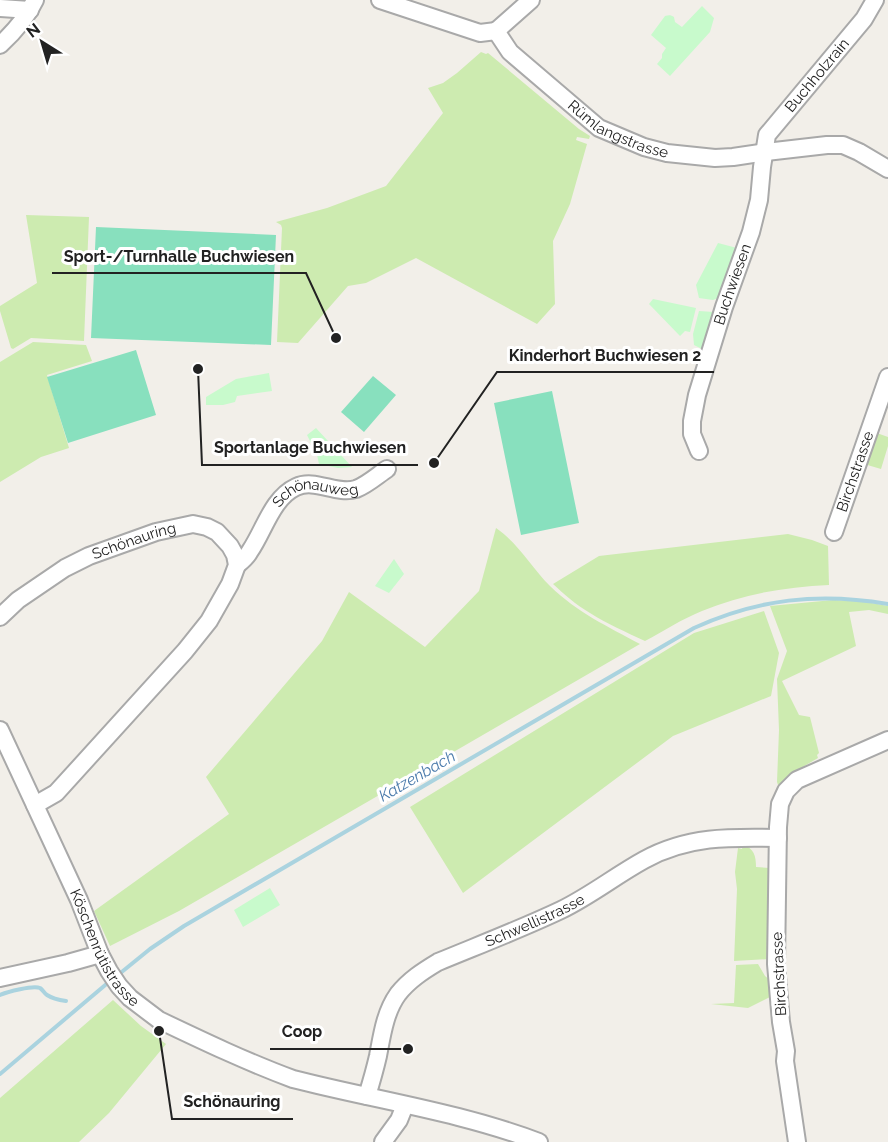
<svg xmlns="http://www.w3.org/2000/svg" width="888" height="1142" viewBox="0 0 888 1142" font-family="Raleway,sans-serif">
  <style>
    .grass { fill: #cdebb0 }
    .park { fill: #c8facc }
    .pitch { fill: #88e0be }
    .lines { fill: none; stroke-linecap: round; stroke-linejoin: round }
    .stream { stroke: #aad3df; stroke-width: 4 }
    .minor-casing { stroke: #a9a9a9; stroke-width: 20 }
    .minor { stroke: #fff; stroke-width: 16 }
    .labels { text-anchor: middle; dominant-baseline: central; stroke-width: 6; stroke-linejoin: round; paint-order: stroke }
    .street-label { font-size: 15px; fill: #222; stroke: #fff }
    .water-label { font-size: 16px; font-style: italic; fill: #4a7aab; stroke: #fff }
    .leader { fill: none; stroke: #222; stroke-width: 2 }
    .callout-dot { fill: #222; stroke: #fff; stroke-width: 2 }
    .callout-label { font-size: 16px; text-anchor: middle; font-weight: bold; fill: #222; stroke: #fff; stroke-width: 6; stroke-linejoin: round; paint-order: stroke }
  </style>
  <rect width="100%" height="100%" fill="#f2efe9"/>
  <path class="grass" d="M481 52 486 54 488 53 579 129 590 136 589 139 577 137 576 140 587 144 570 204 553 241 555 304 537 324 416 258 366 283 348 286 298 343 277 342 282 228 281 225 276 222 327 208 386 186 443 113 428 88 443 83 457 73Z
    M26 215 89 217 84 341 31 338 13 349 11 348 0 311V306L37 283Z
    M33 342 86 345 92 361 47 375 69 448 41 457 0 482V362Z
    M874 432 888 437V446L881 469 864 464Z
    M496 528C518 543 531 567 550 586 578 613 607 626 640 644L179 911 110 946 94 911 229 814 206 777 322 641 349 592 425 647 479 591Z
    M788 534 812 540 828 546 829 585C785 587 743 594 702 611 682 619 664 631 645 641 626 632 607 624 590 613 576 605 564 594 553 584L599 556Z
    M833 600 861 601 888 606V614L869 610 849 612 856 646 782 681 799 715 810 717 819 753 817 755 818 758 789 775 779 788 777 782 779 730 777 679 787 651 770 606Z
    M764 611 779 653 771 696 673 736 463 893 410 807 694 633Z
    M743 845C754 848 756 856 756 867L770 868V959L734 961 737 889 735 872 738 848 742 849Z
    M758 964 765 976 770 980V997L748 1008 711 1004 734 1003 736 965Z
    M113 1000 141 1026 166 1044 109 1113 79 1142H0V1098Z"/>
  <path class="park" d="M702 6 714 18 710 32 670 76 657 64 662 58V54L666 48 651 35 665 16C669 15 671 15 674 17L675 22 682 27Z
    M718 243 737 248 721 297 713 300 699 298 696 285Z
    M653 299 696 308 690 332 685 331 680 336 649 304Z
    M699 311 714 312 715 315 704 350 694 345 693 334Z
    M269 373 272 391 237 396 235 402 223 405H206V397L236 379Z
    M316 428 352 467 338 468 319 464 317 455 307 435Z
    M394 559 404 574 389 593 375 586Z
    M270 888 280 905 243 927 234 910Z"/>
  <path class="pitch" d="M96 227 276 235 271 345 91 338Z
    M136 350 156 415 68 443 47 377Z
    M373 376 396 395 364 432 341 412Z
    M552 391 579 523 521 535 494 403Z"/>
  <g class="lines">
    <path class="stream" d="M118 975 150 949 184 926 694 628C757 599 819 592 888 604
      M0 995C7 992 33 985 40 988 43 990 44 993 47 995 53 999 59 1000 66 1001
      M0 1074 110 981"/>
    <defs>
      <g id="minor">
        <path d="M380 0 480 33 496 31"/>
        <path d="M0 8 30 10"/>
        <path id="s1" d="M496 31 510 52 599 128 644 147 667 153 715 158 733 157 766 152 827 145H843L859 152 888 169"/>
        <path d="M496 31 531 0"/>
        <path d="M0 45C14 32 27 17 35 0"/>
        <path id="s2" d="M699 451 692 434V421L697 395 724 307 751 232 759 200 762 167 767 135 864 19 875 0"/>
        <path id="s3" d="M834 532 888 377"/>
        <path id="s4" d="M237 565C242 561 247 557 250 551 264 531 272 498 296 487 315 478 336 495 356 489 367 485 378 475 387 469"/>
        <path id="s5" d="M0 617 18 600 65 568 89 556 156 532 193 524 207 527 217 532 230 546 235 555 237 565 230 584 209 621 185 651 56 793 35 805"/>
        <path id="s6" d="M0 730 79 900 100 954 109 971 119 986 130 998 159 1020C203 1041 247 1062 293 1079 375 1100 460 1112 539 1142"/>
        <path d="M0 978 68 963 100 954"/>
        <path id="s7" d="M367 1096C371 1083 375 1069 378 1056 382 1035 385 1012 398 994 409 980 423 971 438 962 479 945 521 929 561 910 590 896 615 876 644 860 687 836 730 837 778 838"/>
        <path d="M383 1142 399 1120 405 1105"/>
        <path d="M797 1142 785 1061 786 1051 781 1022 776 964 778 827 780 804 786 791 797 780 888 740"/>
      </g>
    </defs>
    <use href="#minor" class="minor-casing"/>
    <use href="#minor" class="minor"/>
  </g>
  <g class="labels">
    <g class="street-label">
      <text stroke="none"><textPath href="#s2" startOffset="406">Buchholzrain</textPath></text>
      <text stroke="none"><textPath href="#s1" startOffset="160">Rümlangstrasse</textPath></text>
      <text stroke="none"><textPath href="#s2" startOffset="174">Buchwiesen</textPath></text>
      <text stroke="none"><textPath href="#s3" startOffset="64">Birchstrasse</textPath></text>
      <text stroke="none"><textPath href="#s4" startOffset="117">Schönauweg</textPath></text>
      <text stroke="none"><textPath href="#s5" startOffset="156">Schönauring</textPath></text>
      <text stroke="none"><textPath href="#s7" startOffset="264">Schwellistrasse</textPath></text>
      <text stroke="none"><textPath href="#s6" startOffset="242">Köschenrütistrasse</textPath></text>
      <text transform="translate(779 974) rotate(-93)">Birchstrasse</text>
    </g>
    <g class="water-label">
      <text transform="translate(417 776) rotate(-30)">Katzenbach</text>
    </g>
  </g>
  <path class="leader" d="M336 338L306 273H52M434 463L497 372H714M198 369L202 465H418M408 1049L335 1049H270M159 1031L172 1119H293"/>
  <g class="callout-dot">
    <circle cx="336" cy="338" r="6"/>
    <circle cx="434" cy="463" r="6"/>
    <circle cx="198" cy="369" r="6"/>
    <circle cx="408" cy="1049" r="6"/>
    <circle cx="159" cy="1031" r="6"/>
  </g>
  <g class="callout-label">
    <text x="179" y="262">Sport-/Turnhalle Buchwiesen</text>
    <text x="605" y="361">Kinderhort Buchwiesen 2</text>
    <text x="310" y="453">Sportanlage Buchwiesen</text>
    <text x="302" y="1037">Coop</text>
    <text x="232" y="1107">Schönauring</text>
  </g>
  <g transform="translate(42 42) rotate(323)" stroke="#ffffff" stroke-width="4.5" paint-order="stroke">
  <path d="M0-4.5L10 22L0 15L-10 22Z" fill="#222222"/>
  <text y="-9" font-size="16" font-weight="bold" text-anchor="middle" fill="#222222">N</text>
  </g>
</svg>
